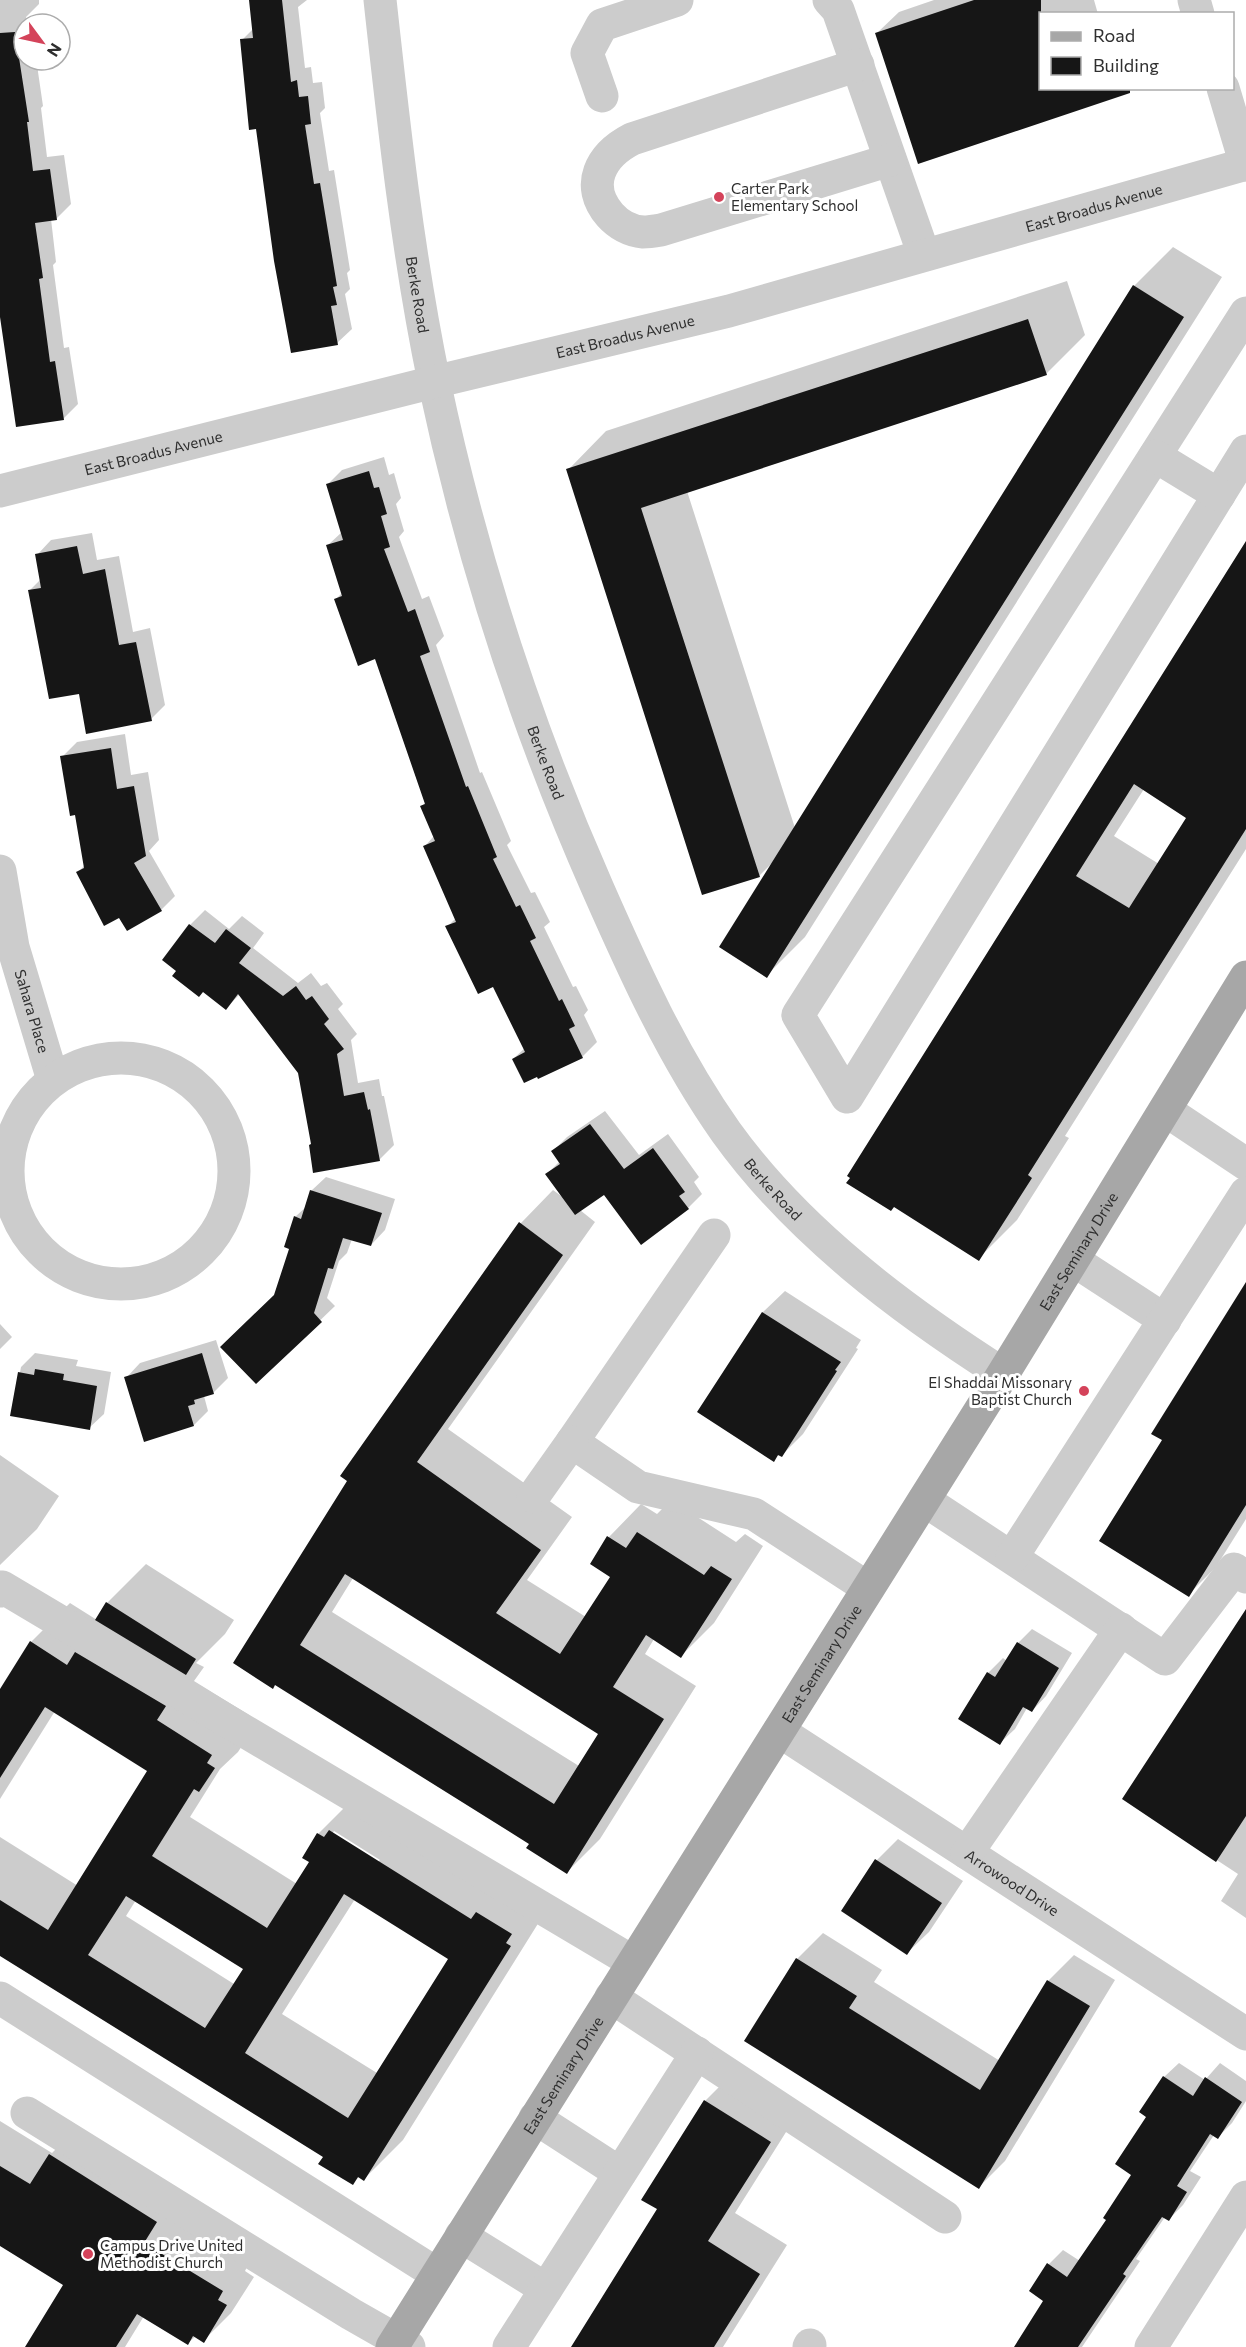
<svg xmlns="http://www.w3.org/2000/svg" width="1246" height="2347" viewBox="0 0 1246 2347" font-family="Commissioner,sans-serif">
  <style>
    .shadow { fill: #0003; fill-rule: evenodd }
    .building { fill: #161616; fill-rule: evenodd }
    .lines { fill: none; stroke-linecap: round; stroke-linejoin: round }
    .minor { stroke: #ccc; stroke-width: 33 }
    .major { stroke: #a7a7a7; stroke-width: 33 }
    .poi-dot { fill: #d4435a; stroke: #fff; stroke-width: 2 }
    .labels { text-anchor: middle; dominant-baseline: central; stroke-width: 6; stroke-linejoin: round; paint-order: stroke }
    .poi-label { font-size: 15px; fill: #2f2f2f; stroke: #fff; text-anchor: start }
    .street-label { font-size: 15px; fill: #2f2f2f; stroke: #fff }
  </style>
  <rect width="100%" height="100%" fill="#fff"/>
  <path class="shadow" d="M0 0H39V4L26 17 27 24H24V60H32L33 63 37 65 43 106 41 108 47 157 64 155 71 204 56 219H51L56 262 53 265 64 348 69 347 78 404 63 419 0 313Z
    M251 0H307L298 7 305 68 311 67 313 83 322 82 325 108 320 113 329 171 334 170 350 270 347 273 350 289 345 294 352 329 337 343 242 40 254 28Z
    M934 0H1094L1098 14H1040V88H1137L919 162 877 33 899 12Z
    M1173 247 1222 277 805 937 766 976 772 863 759 876 568 470 606 431 1067 281 1085 335 1046 374 687 491 795 828 1134 286Z
    M384 457 389 475 394 473 401 498 396 504 404 531 399 537 422 599 429 596 444 636 436 645 480 773 482 772 511 841 507 845 531 893 535 892 550 922 544 927 573 987 576 986 588 1010 584 1015 597 1042 582 1057 513 1059 525 1048 494 985 447 927 456 918 425 846 434 836 422 806 426 802 376 657 336 599 342 593 328 545 342 532 327 485 342 470Z
    M92 533 97 560 119 556 133 632 150 628 165 705 151 719 80 692 30 590 41 579 37 555 51 540Z
    M1246 544V849L1065 1136 1069 1138 1017 1220 978 1259 895 1206ZM1144 789 1188 818 1159 864 1114 836Z
    M125 734 131 775 148 772 159 840 149 851 175 896 161 910 120 916 78 872 85 865 76 813 62 757 77 742Z
    M205 910 229 929 242 916 264 933 253 948 298 983 311 973 321 986 327 983 343 1004 338 1009 357 1034 351 1040 358 1083 379 1079 382 1096H384L394 1145 379 1160 312 1143 300 1073 240 994 226 1008 164 959 190 925Z
    M605 1111 639 1155 668 1134 699 1177 694 1182 702 1194 688 1208 605 1192 580 1210 595 1222 448 1429 572 1517 527 1580 586 1617 612 1577 592 1564 609 1537 641 1504 657 1514 671 1500 736 1542 745 1534 763 1546 714 1623 681 1656 654 1639 645 1654 696 1686 600 1839 567 1872 531 1843 276 1684 349 1481 342 1476 521 1223 553 1190 564 1198 547 1174 560 1161 553 1151 567 1137ZM353 1578 600 1733 579 1766 332 1612Z
    M326 1177 395 1199 385 1230 371 1245 352 1239 347 1253 339 1261 327 1298 335 1306 256 1382 276 1295 291 1248 295 1217 307 1206 311 1191Z
    M1246 1289V1519L1216 1567 1188 1595 1164 1440Z
    M785 1291 861 1340 856 1348 858 1349 803 1434 782 1455 780 1454 773 1460 699 1412 763 1312Z
    M0 1324 12 1337 0 1349Z
    M216 1340 228 1378 213 1393 204 1396 208 1411 194 1425 126 1378 140 1363Z
    M35 1353 78 1360 76 1366 111 1372 104 1414 89 1428 12 1415 21 1367Z
    M0 1455 59 1496 37 1529 0 1565Z
    M146 1564 234 1620 225 1634 196 1663 204 1667 194 1681 249 1715 253 1729 238 1752 220 1769 190 1817 297 1884 311 1861 318 1834 357 1795 549 1906 403 2140 364 2179 359 2177 352 2183 325 2157 0 1954V1837L78 1886 150 1771 55 1711 0 1799V1692L31 1642 70 1603 97 1620 107 1603ZM334 1831 380 1860 378 1862 332 1834ZM355 1899 450 1958 377 2073 282 2014ZM136 1900 245 1968 234 1984 126 1916Z
    M1246 1612V1918L1221 1901 1238 1874 1124 1799Z
    M1032 1629 1072 1653 1046 1696 1032 1711 1027 1708 1015 1729 1000 1743 988 1673 1003 1658 1007 1661 1018 1643Z
    M898 1839 963 1881 929 1932 907 1953 877 1860Z
    M823 1933 882 1970 874 1982 1000 2061 1048 1981 1074 1955 1115 1980 1005 2161 979 2187 746 2041 797 1959Z
    M1179 2063 1205 2080 1220 2063 1246 2081V2101L1232 2123 1218 2137 1214 2135 1190 2171 1201 2177 1183 2205 1169 2219 1165 2217 1136 2259 1140 2261 1082 2347H1015L1045 2301 1049 2264 1063 2250 1080 2261 1108 2220 1133 2174 1148 2116 1164 2077Z
    M733 2073 798 2113 735 2213 787 2245 723 2347H572L659 2209 705 2101Z
    M0 2121 52 2153 78 2127 249 2263 245 2271 254 2277 231 2313 203 2341 196 2336 188 2343 144 2316 125 2347H27L65 2285 0 2244Z"/>
  <path class="building" d="M249 0H282L291 82 297 80 299 97 308 96 311 124 305 125 314 184 320 183 337 286 333 287 337 305 331 306 338 345 291 353 274 261 256 129 249 130 240 39 253 38Z
    M974 0H1041V88H1130V93L918 164 875 33Z
    M15 32 29 122H27L33 171 50 169 57 220 35 223 43 278 39 279 50 362 55 361 64 420 16 427 0 317V33Z
    M1133 285 1184 317 767 978 719 947Z
    M1028 319 1047 375 641 508 760 877 702 895 566 469Z
    M369 471 374 488 379 487 387 514 381 516 390 547 384 549 408 612 415 609 430 652 420 656 466 787 468 786 497 857 493 859 516 907 520 905 536 938 530 941 559 1001 562 999 575 1026 569 1029 583 1058 538 1079 537 1077 524 1083 512 1059 525 1052 493 987 478 994 445 926 456 922 423 846 435 841 420 806 425 804 375 659 358 666 334 599 342 596 326 545 343 540 326 484Z
    M1246 541V829L1028 1175 1032 1178 979 1261 894 1207 891 1211 846 1183 850 1178 847 1176ZM1134 784 1186 818 1129 908 1076 876Z
    M77 546 83 574 105 569 119 645 136 642 152 721 86 734 79 694 49 699 28 590 41 588 35 554Z
    M111 748 117 789 134 786 146 856 134 863 162 911 127 931 119 918 104 926 76 872 84 868 75 815 70 816 60 756Z
    M189 924 215 943 226 929 251 948 239 963 283 996 296 986 306 1000 312 996 329 1019 324 1024 344 1049 337 1054 344 1096 364 1092 368 1110 370 1109 380 1161 313 1173 309 1145 311 1144 298 1073 238 994 226 1010 203 992 199 997 172 976 176 971 162 960Z
    M590 1124 624 1169 653 1148 685 1192 679 1196 689 1209 641 1245 604 1195 575 1215 545 1174 560 1164 551 1151Z
    M310 1190 382 1213 371 1246 343 1238 333 1269 328 1268 314 1313 322 1322 256 1384 220 1347 274 1295 289 1249 284 1247 294 1216 301 1219Z
    M519 1222 563 1255 417 1462 541 1550 496 1613 560 1654 610 1577 590 1564 607 1536 626 1548 637 1532 704 1575 711 1566 732 1579 681 1658 646 1635 613 1687 664 1719 567 1874 526 1848 529 1844 275 1685 273 1689 233 1663 347 1481 340 1476ZM345 1574 598 1734 554 1804 300 1645Z
    M1246 1282V1505L1189 1597 1099 1541 1162 1440 1151 1434Z
    M762 1312 841 1362 835 1370 837 1371 782 1457 778 1455 774 1462 697 1412Z
    M202 1353 214 1394 194 1400 195 1404 188 1406 194 1426 144 1442 124 1377Z
    M35 1369 64 1374 63 1380 97 1386 90 1430 10 1416 18 1372 34 1375Z
    M106 1602 196 1659 186 1675 95 1620Z
    M1246 1609V1816L1216 1862 1122 1799Z
    M30 1641 67 1665 75 1652 166 1706 157 1720 212 1755 207 1763 215 1768 199 1792 194 1789 152 1856 267 1928 309 1862 302 1858 317 1833 324 1837 329 1830 471 1919 476 1912 512 1934 506 1943 511 1946 364 2181 358 2177 353 2185 318 2164 323 2157 0 1956V1900L48 1930 147 1771 45 1707 0 1778V1689ZM344 1894 448 1959 348 2118 245 2053ZM126 1896 243 1969 205 2028 88 1955Z
    M1017 1642 1059 1668 1032 1712 1023 1707 1000 1745 958 1719 987 1672 995 1677Z
    M875 1859 942 1903 907 1955 841 1911Z
    M796 1958 857 1996 849 2008 980 2090 1047 1980 1090 2006 979 2189 744 2041Z
    M1163 2076 1193 2096 1205 2077 1242 2102 1218 2139 1210 2134 1177 2186 1187 2192 1169 2221 1162 2217 1123 2274 1126 2276 1078 2347H1014L1043 2301 1029 2291 1047 2263 1067 2277 1106 2220 1103 2218 1131 2175 1115 2164 1146 2117 1139 2112Z
    M704 2100 771 2142 708 2241 760 2274 714 2347H571L657 2209 641 2200Z
    M49 2154 157 2222 144 2243 223 2291 218 2300 227 2305 204 2343 193 2336 188 2345 137 2314 116 2347H25L63 2285 0 2246V2166L30 2184Z"/>
  <g class="lines">
    <g class="minor">
      <path id="s1" d="M380 0C394 128 408 256 434 381 471 556 526 726 598 889 635 973 673 1057 726 1132 797 1231 901 1309 1003 1374"/>
      <path d="M829 0 838 10 924 255"/>
      <path d="M1194 0 1198 14"/>
      <path d="M858 65 632 139C601 155 584 185 610 215 618 224 630 231 643 232 649 232 655 231 661 230L890 160"/>
      <path d="M1223 88 1246 165"/>
      <path d="M602 96 587 53 602 25 677 0"/>
      <path d="M1246 313 798 1015 847 1097 1246 451"/>
      <path d="M1155 456 1219 495"/>
      <path id="s2" d="M0 491 434 382 729 311 1246 164"/>
      <path id="s3" d="M0 871 13 947 53 1080"/>
      <circle cx="121" cy="1171" r="113"/>
      <path d="M1165 1110 1246 1164"/>
      <path d="M714 1235 572 1442 638 1487 754 1514 868 1588"/>
      <path d="M1073 1260 1165 1320"/>
      <path d="M533 1497 572 1442"/>
      <path d="M924 1500 1165 1659 1234 1569 1246 1577"/>
      <path d="M1012 1557 1246 1193"/>
      <path d="M0 1591 2 1587 633 1962"/>
      <path id="s4" d="M779 1731 1246 2034"/>
      <path d="M967 1853 1121 1629"/>
      <path d="M611 1997 945 2217"/>
      <path d="M0 1998 437 2274"/>
      <path d="M27 2113 351 2314 409 2347"/>
      <path d="M535 2118 620 2173"/>
      <path d="M461 2236 546 2289"/>
      <path d="M509 2347 697 2053"/>
      <path d="M809 2347 810 2345"/>
      <path d="M1151 2347 1246 2197"/>
    </g>
    <path class="major" id="s5" d="M392 2347 1003 1374 1246 977"/>
  </g>
  <g class="poi-dot">
    <circle cx="719" cy="197" r="6"/>
    <circle cx="1084" cy="1391" r="6"/>
    <circle cx="88" cy="2254" r="6"/>
  </g>
  <g class="labels">
    <g class="poi-label">
      <text x="731" y="188">Carter Park<tspan x="731" dy="17">Elementary School</tspan></text>
      <text x="1072" y="1382" text-anchor="end">El Shaddai Missonary<tspan x="1072" dy="17">Baptist Church</tspan></text>
      <text x="100" y="2245">Campus Drive United<tspan x="100" dy="17">Methodist Church</tspan></text>
    </g>
    <g class="street-label">
      <text stroke="none"><textPath href="#s2" startOffset="1130">East Broadus Avenue</textPath></text>
      <text stroke="none"><textPath href="#s1" startOffset="297">Berke Road</textPath></text>
      <text stroke="none"><textPath href="#s2" startOffset="644">East Broadus Avenue</textPath></text>
      <text stroke="none"><textPath href="#s2" startOffset="158">East Broadus Avenue</textPath></text>
      <text stroke="none"><textPath href="#s1" startOffset="783">Berke Road</textPath></text>
      <text stroke="none"><textPath href="#s3" startOffset="144">Sahara Place</textPath></text>
      <text stroke="none"><textPath href="#s1" startOffset="1269">Berke Road</textPath></text>
      <text stroke="none"><textPath href="#s5" startOffset="1293">East Seminary Drive</textPath></text>
      <text stroke="none"><textPath href="#s5" startOffset="807">East Seminary Drive</textPath></text>
      <text stroke="none"><textPath href="#s4" startOffset="278">Arrowood Drive</textPath></text>
      <text stroke="none"><textPath href="#s5" startOffset="321">East Seminary Drive</textPath></text>
    </g>
  </g>
  <rect x="1039" y="12" width="195" height="78" fill="#ffffff" stroke="#acacac" stroke-width="1.5"/>
  <rect x="1051" y="32" width="30" height="9" fill="#a7a7a7" stroke="#acacac" stroke-width="1.5"/>
  <text x="1093" y="42" font-size="18" fill="#2f2f2f">Road</text>
  <rect x="1051" y="57" width="30" height="18" fill="#161616" stroke="#acacac" stroke-width="1.5"/>
  <text x="1093" y="72" font-size="18" fill="#2f2f2f">Building</text>
  <g transform="translate(42 42) rotate(123)"><circle r="28" fill="#ffffff" stroke="#acacac" stroke-width="1.5"/>
  <path d="M0-4.5L10 22L0 15L-10 22Z" fill="#d4435a"/>
  <text y="-9" font-size="16" font-weight="bold" text-anchor="middle" fill="#2f2f2f">N</text>
  </g>
</svg>
